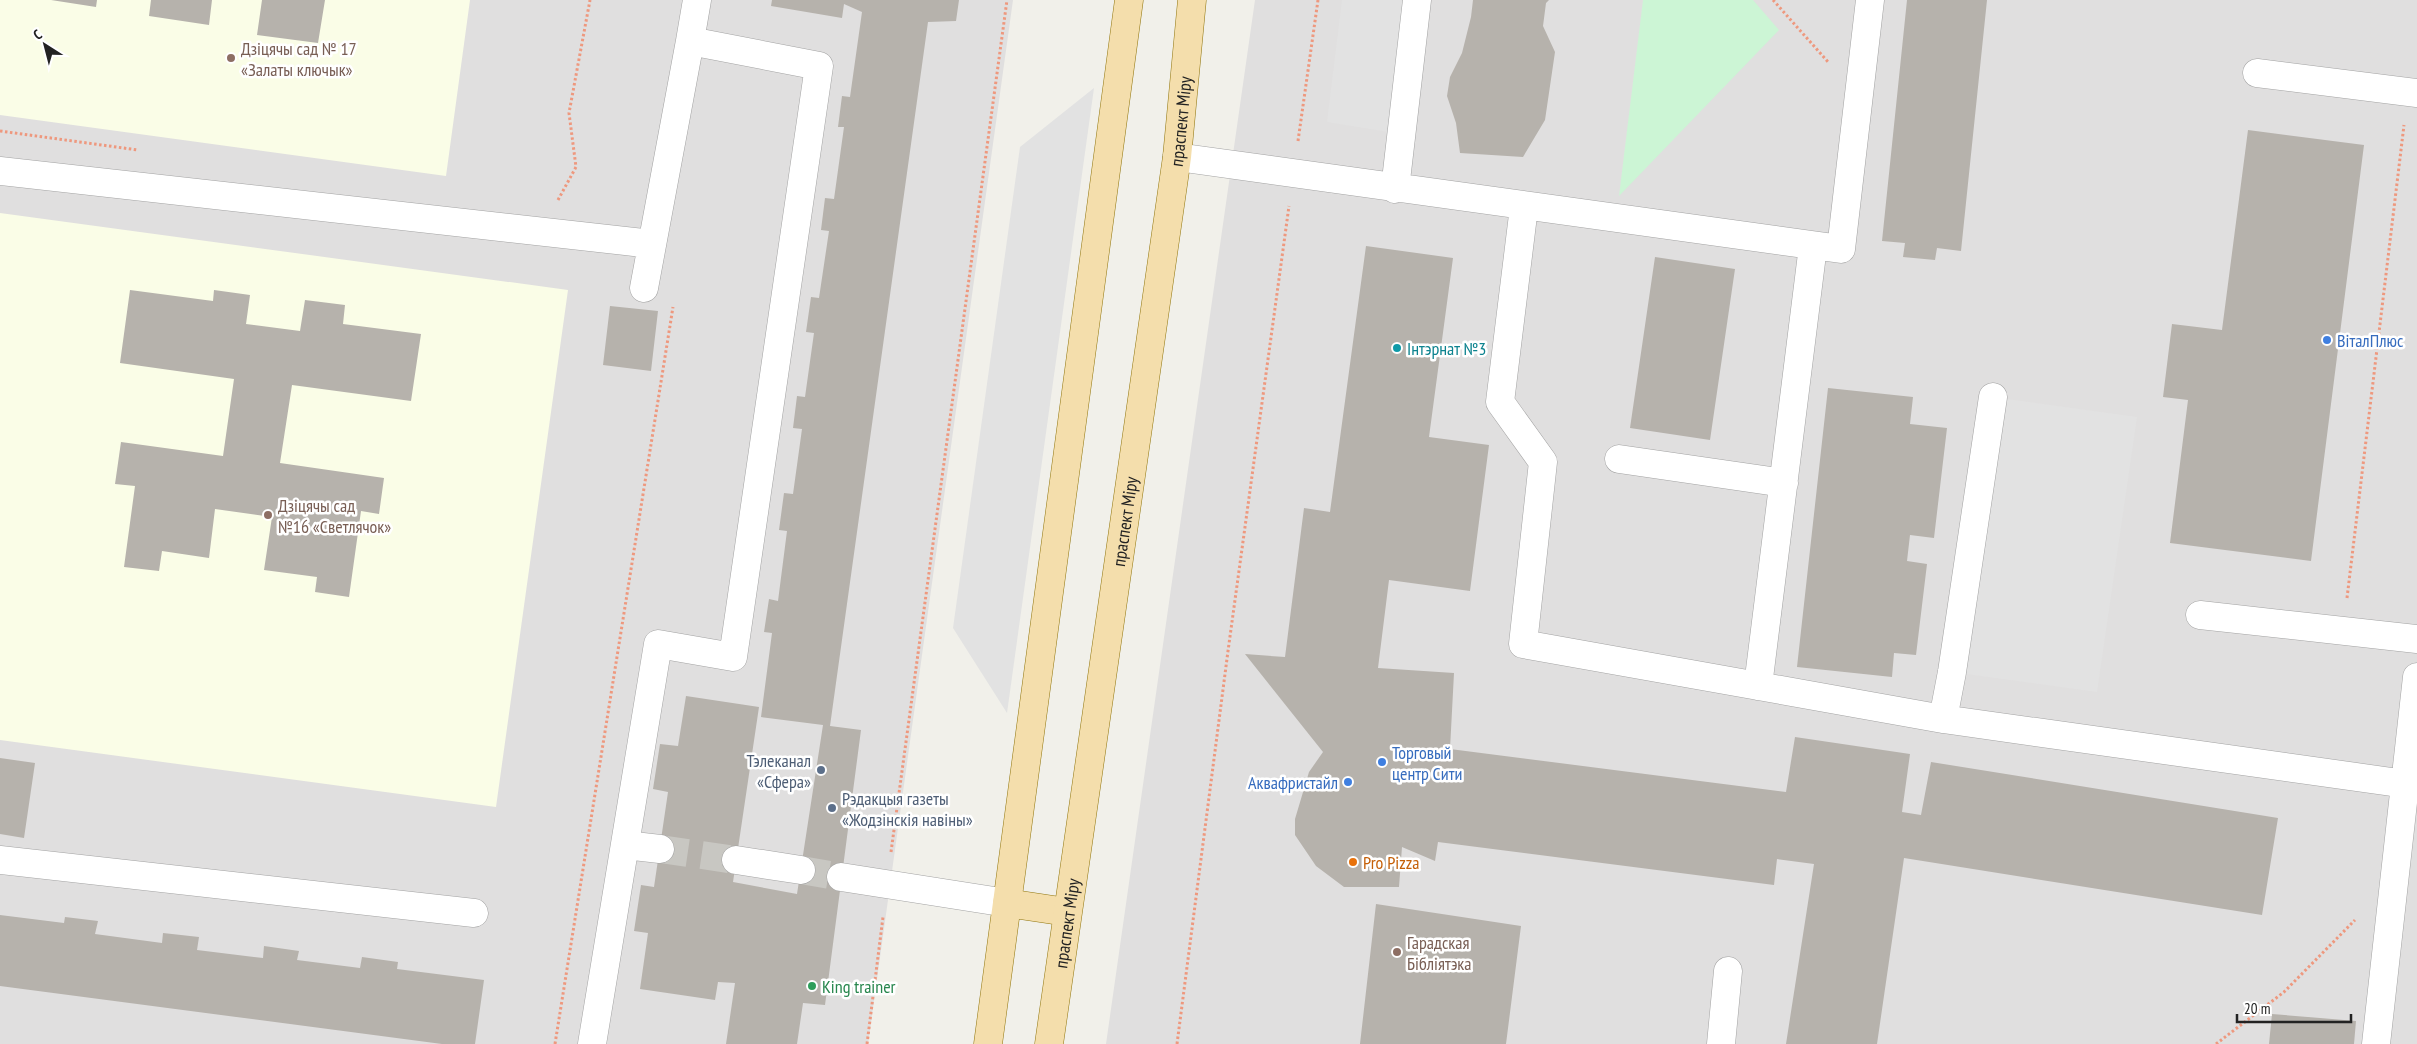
<svg xmlns="http://www.w3.org/2000/svg" width="2417" height="1044" viewBox="0 0 2417 1044" font-family="'PT Sans Narrow',sans-serif">
  <style>
    .residential { fill: #e0dfdf }
    .education { fill: #fafde7 }
    .park { fill: #ccf5d5 }
    .parking { fill: #e2e2e2 }
    .building { fill: #b6b2ac }
    .lines { fill: none; stroke-linecap: round; stroke-linejoin: round }
    .minor-tunnel { stroke: #c8c7c2; stroke-width: 28; stroke-dasharray: 28 14; stroke-linecap: butt }
    .minor-casing { stroke: #a3a3a3; stroke-width: 29 }
    .major-casing { stroke: #91760e; stroke-width: 29 }
    .path { stroke: #ee987e; stroke-width: 3; stroke-dasharray: 2.5 2.5; stroke-linecap: butt }
    .minor { stroke: #fff; stroke-width: 28 }
    .major { stroke: #f4deac; stroke-width: 28 }
    .education-dot { fill: #8d6e63; stroke: #fff; stroke-width: 2 }
    .shop-dot { fill: #3f7fe0; stroke: #fff; stroke-width: 2 }
    .culture-dot { fill: #0f9aa8; stroke: #fff; stroke-width: 2 }
    .service-dot { fill: #5c6f8a; stroke: #fff; stroke-width: 2 }
    .food-dot { fill: #e8710a; stroke: #fff; stroke-width: 2 }
    .leisure-dot { fill: #2e9e5b; stroke: #fff; stroke-width: 2 }
    .labels { text-anchor: middle; dominant-baseline: central; stroke-width: 5; stroke-linejoin: round; paint-order: stroke }
    .education-label { font-size: 18px; fill: #785e54; stroke: #fff; text-anchor: start }
    .street-label { font-size: 18px; fill: #222; stroke: #fff }
    .shop-label { font-size: 18px; fill: #366cbe; stroke: #fff; text-anchor: start }
    .culture-label { font-size: 18px; fill: #0d838f; stroke: #fff; text-anchor: start }
    .service-label { font-size: 18px; fill: #4e5e75; stroke: #fff; text-anchor: end }
    .food-label { font-size: 18px; fill: #c56008; stroke: #fff; text-anchor: start }
    .leisure-label { font-size: 18px; fill: #27864d; stroke: #fff; text-anchor: start }
  </style>
  <rect width="100%" height="100%" fill="#f1f0ea"/>
  <path class="residential" d="M0 0H1013L868 1044H0Z
    M1255 0H2417V1044H1106Z"/>
  <path class="education" d="M0 0H470L446 176 0 115Z
    M0 213 568 290 496 807 0 740Z"/>
  <path class="park" d="M1643 0H1753L1779 30 1619 196Z"/>
  <path class="parking" d="M1342 0H1417L1401 134 1327 122Z
    M1094 88 1007 713 953 628 1020 147Z
    M1993 397 2137 417 2097 692 1952 672Z"/>
  <path class="building" d="M51 0H97L96 7Z
    M151 0H212L209 25 149 16Z
    M262 0H325L318 43 257 35Z
    M772 0H959L956 21 928 22 830 726 861 730 825 1005 803 1003 797 1044H726L735 983 718 982 715 1000 640 989 648 933 634 931 641 885 654 887 668 792 653 789 660 744 678 746 686 696 759 707 733 882 797 894 823 725 761 717 772 633 764 632 769 599 778 601 787 531 779 530 784 493 793 494 802 429 793 428 797 396 805 397 814 333 806 332 811 297 819 298 829 231 821 230 825 198 834 199 844 127H838L842 96 850 97 862 12 844 4 842 18 771 6Z
    M1473 0H1549L1546 3 1543 26 1555 52 1545 120 1523 157 1460 153 1456 123 1447 96 1450 77 1462 53 1471 17Z
    M1907 0H1987L1961 251 1937 248 1935 260 1903 257 1905 243 1882 241Z
    M2248 130 2364 145 2311 561 2170 543 2188 400 2163 397 2172 324 2222 330Z
    M1366 246 1453 258 1429 437 1489 445 1470 591 1389 580 1378 668 1454 673 1450 749 1786 792 1795 737 1910 754 1902 812 1921 815 1931 762 2278 818 2262 915 1904 858 1877 1044H1786L1814 864 1777 859 1774 885 1438 842 1435 861 1402 847 1399 887H1344L1316 866 1295 835V819L1309 772 1323 752 1245 654 1285 657 1304 508 1330 512Z
    M1655 257 1735 269 1710 440 1630 428Z
    M130 290 213 301 214 290 250 295 246 324 300 331 305 300 345 305 343 324 421 334 411 401 292 385 280 463 384 478 379 514 361 511 349 597 315 592 317 577 264 570 272 517 215 509 209 558 162 551 159 571 124 567 135 486 115 484 121 442 223 456 234 379 120 363Z
    M610 306 658 311 651 371 603 365Z
    M1828 388 1913 397 1910 424 1947 428 1934 538 1910 535 1907 561 1927 564 1916 655 1894 653 1892 677 1797 667Z
    M0 758 35 763 24 838 0 834Z
    M1376 904 1521 926 1506 1044H1360Z
    M0 915 64 923 65 917 98 921 95 934 162 943 163 933 199 937 197 950 263 958 264 946 299 951 297 960 360 968 362 957 398 962 397 969 484 980 475 1044H442L0 986Z
    M2272 1014 2356 1021 2354 1044H2269Z"/>
  <g class="lines">
    <path class="minor-tunnel" d="M660 849 736 860
      M801 870 841 877"/>
    <defs>
      <path id="minor" d="M2257 73 2417 93
        M1177 157 1841 249 1870 0
        M0 171 652 244
        M1395 189 1417 0
        M1524 207 1500 402 1543 462 1523 644 1943 719 2406 784
        M644 288 690 41
        M1619 459 1784 483
        M2200 615 2417 639
        M1758 686 1813 246
        M1943 719 1952 672 1993 397
        M625 845 660 849
        M0 860 474 913
        M736 860 801 870
        M841 877 1007 903
        M592 1044 658 644 733 657 819 66 690 41 697 0
        M1721 1044 1728 971
        M2376 1044 2417 677"/>
      <g id="major">
        <path d="M1007 903 1067 912"/>
        <path d="M988 1044 1129 0"/>
        <path id="s1" d="M1049 1044 1177 157 1192 0"/>
      </g>
    </defs>
    <use href="#minor" class="minor-casing"/>
    <use href="#major" class="major-casing"/>
    <path class="path" d="M1773 0 1829 63
      M0 131 138 150
      M1298 141 1318 0
      M558 200 576 167 569 113 590 0
      M2347 598 2404 125
      M891 852 1007 0
      M555 1044 673 307
      M867 1044 883 917
      M1177 1044 1228 651 1289 206
      M2216 1044 2284 992 2355 920"/>
    <use href="#minor" class="minor"/>
    <use href="#major" class="major"/>
  </g>
  <g class="education-dot">
    <circle cx="231" cy="58" r="5"/>
    <circle cx="268" cy="515" r="5"/>
    <circle cx="1397" cy="952" r="5"/>
  </g>
  <g class="shop-dot">
    <circle cx="2327" cy="340" r="5"/>
    <circle cx="1382" cy="762" r="5"/>
    <circle cx="1348" cy="782" r="5"/>
  </g>
  <circle class="culture-dot" cx="1397" cy="348" r="5"/>
  <g class="service-dot">
    <circle cx="821" cy="770" r="5"/>
    <circle cx="832" cy="808" r="5"/>
  </g>
  <circle class="food-dot" cx="1353" cy="862" r="5"/>
  <circle class="leisure-dot" cx="812" cy="986" r="5"/>
  <g class="labels">
    <g class="education-label">
      <text x="241" y="48">Дзіцячы сад № 17<tspan x="241" dy="21">«Залаты ключык»</tspan></text>
      <text x="278" y="505">Дзіцячы сад<tspan x="278" dy="21">№16 «Светлячок»</tspan></text>
      <text x="1407" y="942">Гарадская<tspan x="1407" dy="21">Бібліятэка</tspan></text>
    </g>
    <g class="street-label">
      <text stroke="none"><textPath href="#s1" startOffset="932">праспект Міру</textPath></text>
      <text stroke="none"><textPath href="#s1" startOffset="528">праспект Міру</textPath></text>
      <text stroke="none"><textPath href="#s1" startOffset="122">праспект Міру</textPath></text>
    </g>
    <g class="shop-label">
      <text x="2337" y="340">ВіталПлюс</text>
      <text x="1392" y="752">Торговый<tspan x="1392" dy="21">центр Сити</tspan></text>
      <text x="1338" y="782" text-anchor="end">Аквафристайл</text>
    </g>
    <g class="culture-label">
      <text x="1407" y="348">Інтэрнат №3</text>
    </g>
    <g class="service-label">
      <text x="811" y="760">Тэлеканал<tspan x="811" dy="21">«Сфера»</tspan></text>
      <text x="842" y="798" text-anchor="start">Рэдакцыя газеты<tspan x="842" dy="21">«Жодзінскія навіны»</tspan></text>
    </g>
    <g class="food-label">
      <text x="1363" y="862">Pro Pizza</text>
    </g>
    <g class="leisure-label">
      <text x="822" y="986">King trainer</text>
    </g>
  </g>
  <g transform="translate(45 45) rotate(324)" stroke="#ffffff" stroke-width="4" paint-order="stroke">
  <path d="M0-4L9 19L0 12L-9 19Z" fill="#222222"/>
  <text y="-8" font-size="14" font-weight="bold" text-anchor="middle" fill="#222222">С</text>
  </g>
  <path d="M2237 1014v8h114v-8" fill="none" stroke="#222222" stroke-width="2.5"/>
  <text x="2244" y="1014" font-size="15" fill="#222222" stroke="#ffffff" stroke-width="4" paint-order="stroke">20 m</text>
</svg>
